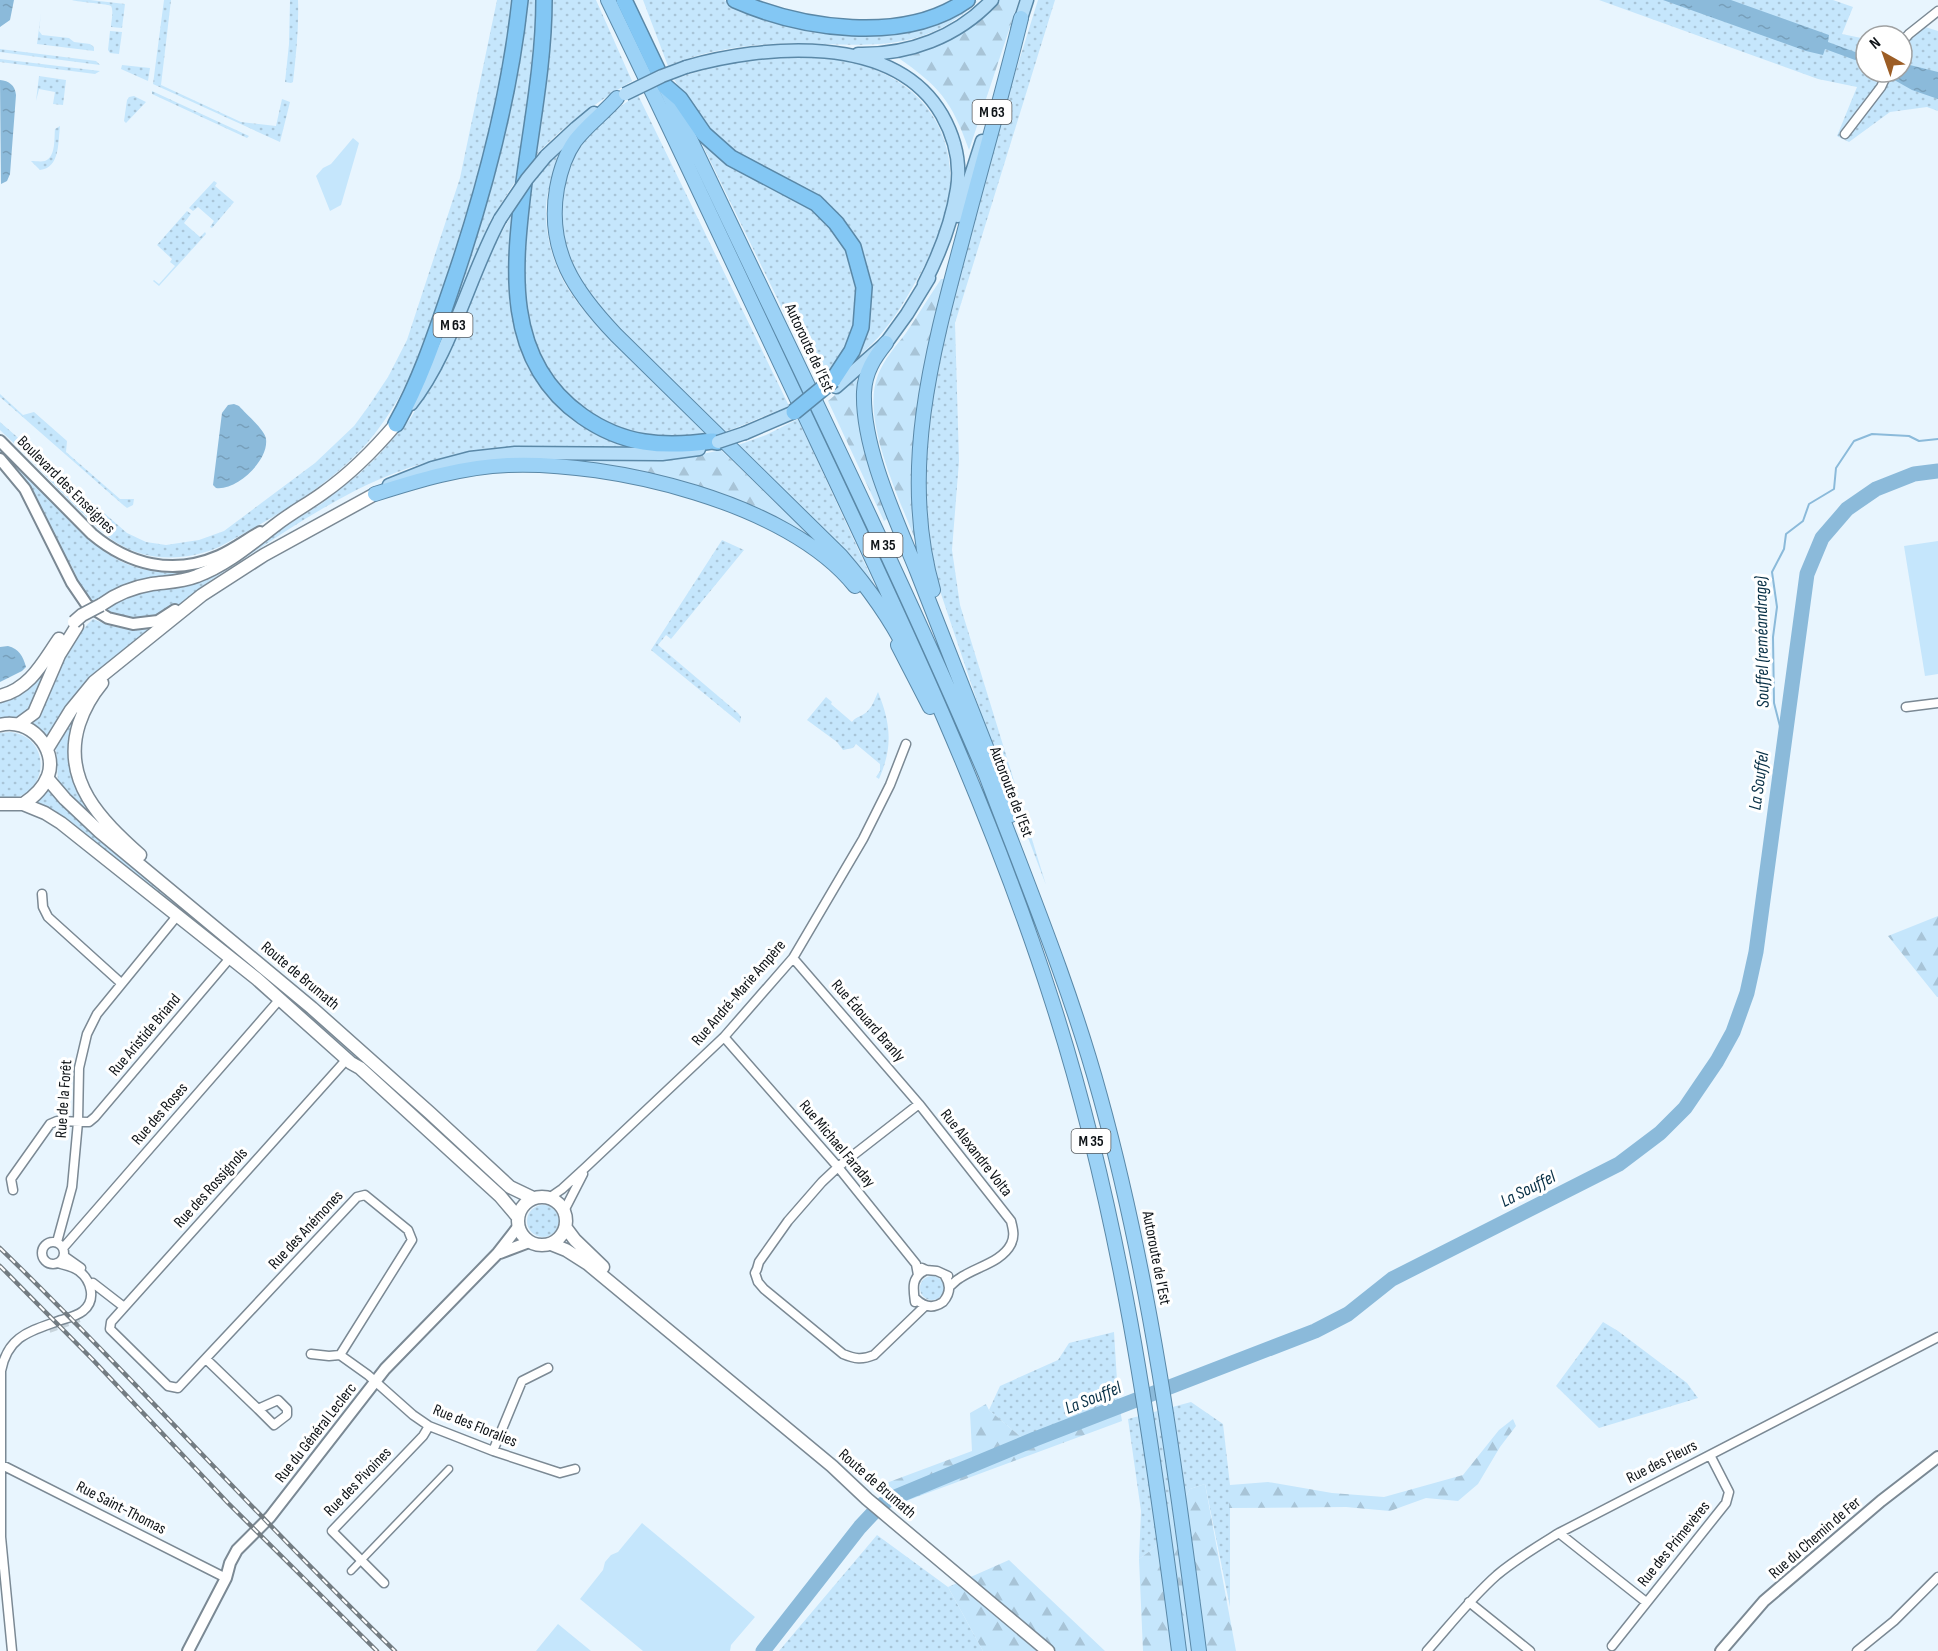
<svg xmlns="http://www.w3.org/2000/svg" width="1938" height="1651" viewBox="0 0 1938 1651" font-family="'Sofia Sans Condensed',sans-serif">
  <style>
    .grass { fill: url(#grass-dots) }
    .forest { fill: url(#forest-firs) }
    .park { fill: #c5e6fc }
    .water { fill: url(#water-ripples) }
    .lines { fill: none; stroke-linecap: round; stroke-linejoin: round }
    .stream { stroke: #8bbada; stroke-width: 2 }
    .river { stroke: #8bbada; stroke-width: 15 }
    .minor-tunnel { stroke: #c7d3db; stroke-width: 8; stroke-dasharray: 8 4; stroke-linecap: butt }
    .pedestrian-casing { stroke: #7b8994; stroke-width: 9 }
    .minor-casing { stroke: #7b8994; stroke-width: 11 }
    .tertiary-casing { stroke: #7b8994; stroke-width: 14 }
    .secondary-casing { stroke: #7b8994; stroke-width: 15 }
    .primary-casing { stroke: #5a88a7; stroke-width: 15 }
    .trunk-casing { stroke: #5a88a7; stroke-width: 16 }
    .motorway-casing { stroke: #5a88a7; stroke-width: 18 }
    .pedestrian { stroke: #fff; stroke-width: 6 }
    .minor { stroke: #fff; stroke-width: 8 }
    .tertiary { stroke: #fff; stroke-width: 10 }
    .secondary { stroke: #fff; stroke-width: 12 }
    .primary { stroke: #b5ddf8; stroke-width: 12 }
    .trunk { stroke: #9cd2f6; stroke-width: 14 }
    .motorway { stroke: #83c7f4; stroke-width: 15 }
    .rail-casing { stroke: #737c82; stroke-width: 4.5 }
    .rail { stroke: #fff; stroke-width: 2; stroke-dasharray: 7; stroke-linecap: butt }
    .secondary-bridge-casing { stroke: #7b8994; stroke-width: 15; stroke-linecap: butt }
    .primary-bridge-casing { stroke: #5a88a7; stroke-width: 15; stroke-linecap: butt }
    .motorway-bridge-casing { stroke: #5a88a7; stroke-width: 18; stroke-linecap: butt }
    .secondary-bridge { stroke: #fff; stroke-width: 12 }
    .primary-bridge { stroke: #b5ddf8; stroke-width: 12 }
    .motorway-bridge { stroke: #83c7f4; stroke-width: 15 }
    .labels { text-anchor: middle; dominant-baseline: central; stroke-width: 6; stroke-linejoin: round; paint-order: stroke }
    .shield { fill: #fff; stroke: #565a5d; stroke-width: 1.5 }
    .shield-label { font-size: 15px; font-weight: bold; fill: #0e1317 }
    .street-label { font-size: 16px; fill: #0e1317; stroke: #fff }
    .water-label { font-size: 18px; font-style: italic; fill: #083046; stroke: #fff }
  </style>
  <defs>
    <pattern id="grass-dots" width="8" height="8" patternUnits="userSpaceOnUse" patternTransform="scale(1.5)"><rect width="8" height="8" fill="#c5e6fc"/><path d="M2 2h.1M6 6h.1" fill="none" stroke="#a8c4d7" stroke-width="1.8" stroke-linecap="round"/></pattern>
    <pattern id="forest-firs" width="22" height="20" patternUnits="userSpaceOnUse" patternTransform="scale(1.5)"><rect width="22" height="20" fill="#c5e6fc"/><path d="M5 1l3.5 6h-7zM16 11l3.5 6h-7z" fill="#a8c4d7"/></pattern>
    <pattern id="water-ripples" width="26" height="14" patternUnits="userSpaceOnUse" patternTransform="scale(1.5)"><rect width="26" height="14" fill="#8bbada"/><path d="M2 4q2-2 4 0t4 0M15 11q2-2 4 0t4 0" fill="none" stroke="#779fba"/></pattern>
  </defs>
  <rect width="100%" height="100%" fill="#e8f5fe"/>
  <path class="grass" d="M72 0H90L125 4 122 28 111 27C111 22 114 11 111 6 110 4 78 2 72 0Z
    M164 0H171L161 85 241 122 276 126 282 99 290 102 280 142 153 84Z
    M290 0H298C299 27 296 55 293 82L291 83 285 82 289 44Z
    M497 0H511C509 21 508 43 504 63 493 126 474 188 455 248 435 316 415 387 368 442 329 487 271 519 219 547 182 563 138 562 106 535 95 526 85 515 75 506 50 481 26 454 0 430V422L127 533 146 542 166 545 199 540 224 531 315 463 354 426 368 407 388 377 407 340 460 178Z
    M526 0H536V11L528 101 518 177 490 221 439 342Z
    M550 0H596L632 81C595 103 559 128 531 161Z
    M643 0H724L745 11 840 31 966 7 978 0C972 9 960 16 950 23 894 57 832 40 771 44 736 46 700 52 668 66Z
    M1038 0H1055L955 323 959 461 952 550 960 605 1046 885 983 719 933 570 927 543 924 473 937 366 949 314 1003 112Z
    M1599 0H1833L1853 7 1842 34 1866 39V72H1902V40L1919 25 1938 31V111L1927 107 1890 112 1849 142 1837 136 1857 87 1818 79Z
    M41 13 39 31 42 35 69 38 74 42 90 44 94 47V51L37 44Z
    M110 31 122 32 119 54 110 53 108 50Z
    M0 49 96 61 100 65 0 52Z
    M781 56C807 57 833 58 858 64 921 81 958 132 949 198 946 222 934 248 922 270 906 300 887 333 860 355L855 240 715 139 681 92 674 79 746 57Z
    M0 59 100 71 95 74 0 62Z
    M122 65 150 68 148 81 121 69Z
    M39 76 66 80 63 105 53 104 55 92 39 89 36 101Z
    M152 91 249 136 247 138 152 94Z
    M638 95 789 406 733 429 723 432C696 405 669 378 642 352 618 328 590 302 574 272 561 246 559 216 564 187 572 142 600 118 638 95Z
    M134 96 146 102 126 123 124 121 127 100 129 97Z
    M60 126C58 142 60 168 40 170L31 161C35 161 41 162 45 161 56 157 54 138 55 129Z
    M704 142 793 194 833 224 855 265 859 317 839 364 819 384 702 144Z
    M558 154C554 172 547 189 546 207 545 233 552 260 564 282 577 306 598 326 617 346 646 376 678 405 708 435L672 438 653 437 617 429 581 410 542 368 520 308 527 192 546 165Z
    M214 181 217 183 215 186 234 202 212 228 210 227 214 221 198 207 193 211 189 208Z
    M187 211 191 214 184 223 200 237 205 232 206 234 159 286 153 281 154 280 159 284 175 266 170 262 172 259 157 245Z
    M514 211C508 251 503 295 518 334 524 351 538 367 548 381 574 421 581 430 628 445L627 448C545 445 474 443 395 473 331 497 268 544 211 580 195 591 181 608 163 615 141 624 123 618 101 612L123 597 137 591 203 577 321 504 358 475 378 456 410 419 434 380 489 254Z
    M0 394 23 415 34 412 67 441 66 452 120 499H134L133 505 127 508 122 504 0 397Z
    M798 419 877 590V591L738 445 766 435Z
    M0 448C20 469 41 490 61 511 101 552 124 576 187 572L188 574 123 586 89 604 77 586 76 575 71 565 63 557 0 454Z
    M722 540 744 550 671 639 666 635 658 645 738 713 741 717 740 723 651 650Z
    M93 619C111 627 127 631 147 629L148 634 48 739 32 725C52 689 62 648 93 619Z
    M51 656 33 708 21 719H0V699Z
    M878 692C891 724 893 747 879 779L876 777 880 771V764L856 744 853 748 843 750 837 742 807 720 826 697 832 702 831 704 852 722C857 716 858 718 864 714 871 710 875 699 878 692Z
    M82 704 70 758 116 839 76 802 58 781 56 747Z
    M11 732C58 739 45 807 0 797V733Z
    M50 789 297 1000 509 1191 505 1195 325 1032 38 804 37 802Z
    M527 1221a16 16 0 1 1 32 0a16 16 0 1 1-32 0Z
    M920 1288a12 12 0 1 1 24 0a12 12 0 1 1-24 0Z
    M1603 1322 1618 1331 1687 1383 1698 1398 1599 1428 1556 1386Z
    M1114 1332 1118 1397 1088 1413 1022 1438 989 1410 1000 1386 1058 1360 1069 1343Z
    M1191 1402 1223 1424 1230 1485V1607L1205 1484 1190 1489 1154 1548 1139 1559 1141 1511 1128 1419Z
    M877 1535 948 1587 983 1651H779Z"/>
  <path class="forest" d="M999 0H1019L969 150C952 101 939 86 897 57 937 48 973 33 999 0Z
    M941 279H946C927 350 911 423 912 497 912 512 914 527 916 542 900 499 860 419 878 375 884 359 896 346 906 333 918 315 929 297 941 279Z
    M854 379 858 380 890 517 884 521 828 401Z
    M721 450 819 544 813 543C785 525 756 506 724 496 663 475 590 469 526 460 591 457 657 466 721 450Z
    M1938 916V997H1937L1888 936Z
    M1118 1397 1122 1421 898 1504 881 1485 972 1451 970 1413 986 1404 989 1410 1022 1438 1088 1413Z
    M1513 1419 1516 1426 1500 1447 1478 1484 1458 1501 1426 1498 1390 1511 1346 1507 1229 1508 1230 1485 1268 1482 1332 1493 1384 1497 1463 1475 1499 1430Z
    M1205 1484 1236 1651H1143L1139 1559 1154 1548 1190 1489Z
    M1009 1560 1105 1651H983L948 1587Z"/>
  <path class="park" d="M353 138 359 143 341 205 330 211 316 176 323 168 331 164Z
    M1938 541V674L1925 676 1904 546Z
    M642 1523 755 1617 731 1645 730 1651H643L580 1599 603 1570 605 1562 611 1555 618 1552Z
    M558 1624 591 1651H536Z"/>
  <path class="water" d="M0 0H14L10 20 0 27Z
    M1663 0H1731L1829 35 1828 42 1866 56V64L1825 49 1823 55 1806 51Z
    M1902 63 1938 72V99L1912 90 1889 77 1888 72H1902Z
    M0 80C9 81 15 85 16 95L10 174 7 181 1 184Z
    M234 404 239 406C246 414 265 430 266 439 269 461 236 491 216 488L213 485 222 413 228 405Z
    M8 646C19 649 23 656 26 667L22 671 0 682V647Z"/>
  <g class="lines">
    <path class="stream" d="M1784 742 1774 703 1773 637 1777 607 1772 572 1784 549 1786 534 1803 521 1809 504 1834 489 1836 468 1854 441 1872 434 1909 436 1919 441 1938 439"/>
    <path class="river" d="M763 1651 860 1527 875 1511 888 1500 1035 1439 1315 1331 1348 1314 1392 1279 1619 1164 1660 1133 1685 1108 1717 1061 1733 1032 1747 993 1756 952 1807 574 1822 538 1847 509 1876 489 1914 474 1938 471"/>
    <path class="minor-tunnel" d="M49 1329 83 1317"/>
    <defs>
      <path id="pedestrian" d="M351 1571 449 1469"/>
      <path id="minor" d="M1902 42 1909 34 1938 11
        M1845 134 1881 87 1888 72
        M1906 707 1938 703
        M42 894 43 907 48 917 121 983
        M793 958 919 1104 1011 1221C1013 1229 1015 1236 1011 1244 1002 1262 976 1267 960 1278 956 1280 953 1284 949 1287
        M724 1037 838 1167 916 1264 918 1275
        M347 1059 111 1322 110 1329 168 1386 178 1388 357 1197 365 1195 408 1230 412 1240 340 1355 368 1375 413 1415 429 1426 493 1451 560 1473 575 1469
        M919 1104 838 1167 822 1182 788 1221 759 1262 757 1269 755 1273 758 1282 764 1289 843 1354C855 1359 862 1360 874 1355L925 1306
        M13 1190 11 1179 50 1124 57 1121 89 1122 95 1117 230 958
        M549 1198 562 1189 586 1167 724 1037 793 958 863 839 890 785 906 744
        M564 1211 583 1174
        M57 1242 72 1187 78 1122 79 1068 87 1034 97 1014 177 916
        M42 1253a11 11 0 1 1 22 0a11 11 0 1 1-22 0Z
        M63 1248 280 999
        M64 1256 81 1268
        M922 1268 926 1270 937 1271 948 1276
        M93 1283 124 1307
        M916 1299C924 1307 933 1309 943 1302 950 1294 951 1285 945 1276
        M915 1302C913 1288 911 1277 926 1270
        M311 1354 329 1356 340 1355
        M206 1359 258 1409 278 1400 287 1409V1415L274 1425 258 1409
        M493 1451 522 1381 548 1368
        M2 1465 226 1578
        M1559 1533 1646 1602
        M384 1583 332 1531 423 1436 429 1426
        M1469 1602 1530 1651
        M1612 1646 1726 1503 1729 1492 1710 1455
        M12 1651 1 1537V1371C8 1335 31 1331 61 1320 68 1318 77 1316 83 1311 97 1300 91 1280 79 1271 72 1266 64 1265 57 1263
        M1427 1651C1450 1625 1471 1598 1497 1575 1516 1559 1538 1546 1559 1533L1938 1337
        M1857 1651 1894 1621 1938 1577"/>
      <path id="tertiary" d="M0 441 92 534C129 565 173 576 219 556 233 550 246 540 260 532
        M0 459 25 489 72 583 87 605 108 618 133 624 158 621 175 610
        M500 1253 529 1242
        M188 1651 226 1578 230 1563 237 1550 270 1517 385 1369 497 1254 518 1227
        M1721 1651 1764 1601 1881 1501 1938 1457"/>
      <path id="secondary" d="M101 605C116 594 134 587 152 584 167 582 182 582 197 576 227 565 252 543 277 524 291 513 308 504 323 493 350 474 374 450 396 424
        M102 683C92 695 84 709 79 724 61 781 101 820 140 855
        M0 696C30 689 43 662 59 639
        M19 724 34 713 59 655 77 626
        M0 725C29 717 58 748 48 776 43 789 34 797 23 804H0
        M47 749 71 710 94 682 202 595 264 555 375 494
        M47 778 65 799 100 832 312 1008 430 1113 510 1187 533 1198
        M23 804 45 813 61 823 257 979 351 1063 360 1068 500 1196 517 1216
        M518 1221a24 24 0 1 1 48 0a24 24 0 1 1-48 0Z
        M566 1228 575 1240 603 1267
        M551 1244 566 1250 588 1264 832 1466 867 1499 1048 1651"/>
      <path id="primary" d="M1018 28 1027 0
        M858 54C909 55 957 37 992 0
        M686 67C763 45 894 32 942 115 955 138 961 163 957 189 952 222 939 255 924 284
        M546 156 576 128 594 113
        M958 216 982 141
        M836 387 886 343 907 314 929 278
        M411 404C451 354 469 276 500 219
        M745 433 794 412
        M389 485 432 468 470 458 515 453 662 454 699 449"/>
      <path id="trunk" d="M608 0C679 146 747 293 816 439 903 623 990 807 1052 1001 1120 1212 1151 1432 1179 1651
        M665 86C773 315 886 542 986 775 1026 881 1070 986 1100 1096 1150 1277 1175 1465 1199 1651
        M617 98C604 113 587 125 575 141 565 155 560 172 557 188 546 251 575 292 616 335L841 556C866 585 889 616 906 650
        M886 343C874 358 865 372 864 392 862 448 896 519 917 571 945 642 973 713 1001 785L1011 815
        M375 494C419 480 462 467 508 465 611 461 788 502 855 586
        M933 590C899 472 932 352 963 237 982 164 1003 92 1021 18
        M898 645 930 707"/>
      <path id="motorway" d="M544 0C544 60 532 122 524 182 514 265 502 360 582 416 623 445 663 448 712 441L718 442
        M624 0 665 86 680 99 704 134 731 158 816 203 836 223 853 247 864 287 861 327 852 351 833 380
        M735 0C801 29 904 45 967 0
        M396 424C420 381 435 336 451 289 482 199 510 95 520 0"/>
    </defs>
    <use href="#pedestrian" class="pedestrian-casing"/>
    <use href="#minor" class="minor-casing"/>
    <use href="#tertiary" class="tertiary-casing"/>
    <use href="#secondary" class="secondary-casing"/>
    <use href="#primary" class="primary-casing"/>
    <use href="#trunk" class="trunk-casing"/>
    <use href="#motorway" class="motorway-casing"/>
    <use href="#pedestrian" class="pedestrian"/>
    <use href="#minor" class="minor"/>
    <use href="#tertiary" class="tertiary"/>
    <use href="#secondary" class="secondary"/>
    <use href="#primary" class="primary"/>
    <use href="#trunk" class="trunk"/>
    <use href="#motorway" class="motorway"/>
    <defs>
      <path id="rail" d="M0 1248C135 1379 260 1520 395 1651
        M0 1266 93 1360 228 1503 377 1651"/>
    </defs>
    <use href="#rail" class="rail-casing"/>
    <use href="#rail" class="rail"/>
    <defs>
      <path id="secondary-bridge" d="M74 622 82 615 101 605"/>
      <path id="primary-bridge" d="M625 94 662 76 686 67
        M500 219 527 179 546 156
        M718 442 745 433"/>
      <path id="motorway-bridge" d="M794 412 833 380"/>
    </defs>
    <use href="#secondary-bridge" class="secondary-bridge-casing"/>
    <use href="#primary-bridge" class="primary-bridge-casing"/>
    <use href="#motorway-bridge" class="motorway-bridge-casing"/>
    <use href="#secondary-bridge" class="secondary-bridge"/>
    <use href="#primary-bridge" class="primary-bridge"/>
    <use href="#motorway-bridge" class="motorway-bridge"/>
  </g>
  <g class="labels">
    <g class="shield">
      <rect x="972.5" y="100" width="39" height="24" rx="4.5"/>
      <rect x="433.5" y="313" width="39" height="24" rx="4.5"/>
      <rect x="863.5" y="533" width="39" height="24" rx="4.5"/>
      <rect x="1071.5" y="1129" width="39" height="24" rx="4.5"/>
    </g>
    <g class="shield-label">
      <text x="992" y="112">M 63</text>
      <text x="453" y="325">M 63</text>
      <text x="883" y="545">M 35</text>
      <text x="1091" y="1141">M 35</text>
    </g>
    <g class="street-label">
      <text transform="translate(809 348) rotate(65)">Autoroute de l’Est</text>
      <text transform="translate(66 485) rotate(45)">Boulevard des Enseignes</text>
      <text transform="translate(1011 792) rotate(69)">Autoroute de l’Est</text>
      <text transform="translate(300 976) rotate(40)">Route de Brumath</text>
      <text transform="translate(739 993) rotate(-49)">Rue André-Marie Ampère</text>
      <text transform="translate(868 1021) rotate(49)">Rue Édouard Branly</text>
      <text transform="translate(145 1035) rotate(-50)">Rue Aristide Briand</text>
      <text transform="translate(64 1099) rotate(-86)">Rue de la Forêt</text>
      <text transform="translate(160 1114) rotate(-49)">Rue des Roses</text>
      <text transform="translate(837 1144) rotate(50)">Rue Michael Faraday</text>
      <text transform="translate(976 1153) rotate(52)">Rue Alexandre Volta</text>
      <text transform="translate(211 1188) rotate(-48)">Rue des Rossignols</text>
      <text transform="translate(306 1230) rotate(-47)">Rue des Anémones</text>
      <text transform="translate(1156 1258) rotate(79)">Autoroute de l’Est</text>
      <text transform="translate(475 1426) rotate(22)">Rue des Floralies</text>
      <text transform="translate(316 1433) rotate(-52)">Rue du Général Leclerc</text>
      <text transform="translate(1662 1462) rotate(-27)">Rue des Fleurs</text>
      <text transform="translate(358 1482) rotate(-46)">Rue des Pivoines</text>
      <text transform="translate(877 1484) rotate(41)">Route de Brumath</text>
      <text transform="translate(121 1508) rotate(27)">Rue Saint-Thomas</text>
      <text transform="translate(1815 1538) rotate(-41)">Rue du Chemin de Fer</text>
      <text transform="translate(1674 1544) rotate(-51)">Rue des Primevères</text>
    </g>
    <g class="water-label">
      <text transform="translate(1762 642) rotate(-91)">Souffel (reméandrage)</text>
      <text transform="translate(1759 781) rotate(-82)">La Souffel</text>
      <text transform="translate(1528 1189) rotate(-27)">La Souffel</text>
      <text transform="translate(1093 1398) rotate(-22)">La Souffel</text>
    </g>
  </g>
  <g transform="translate(1884 54) rotate(320)"><circle r="28" fill="#ffffff" stroke="#9fa1a2" stroke-width="1.5"/>
  <path d="M0-4.5L10 22L0 15L-10 22Z" fill="#9c5d25"/>
  <text y="-9" font-size="16" font-weight="bold" text-anchor="middle" fill="#0e1317">N</text>
  </g>
</svg>
